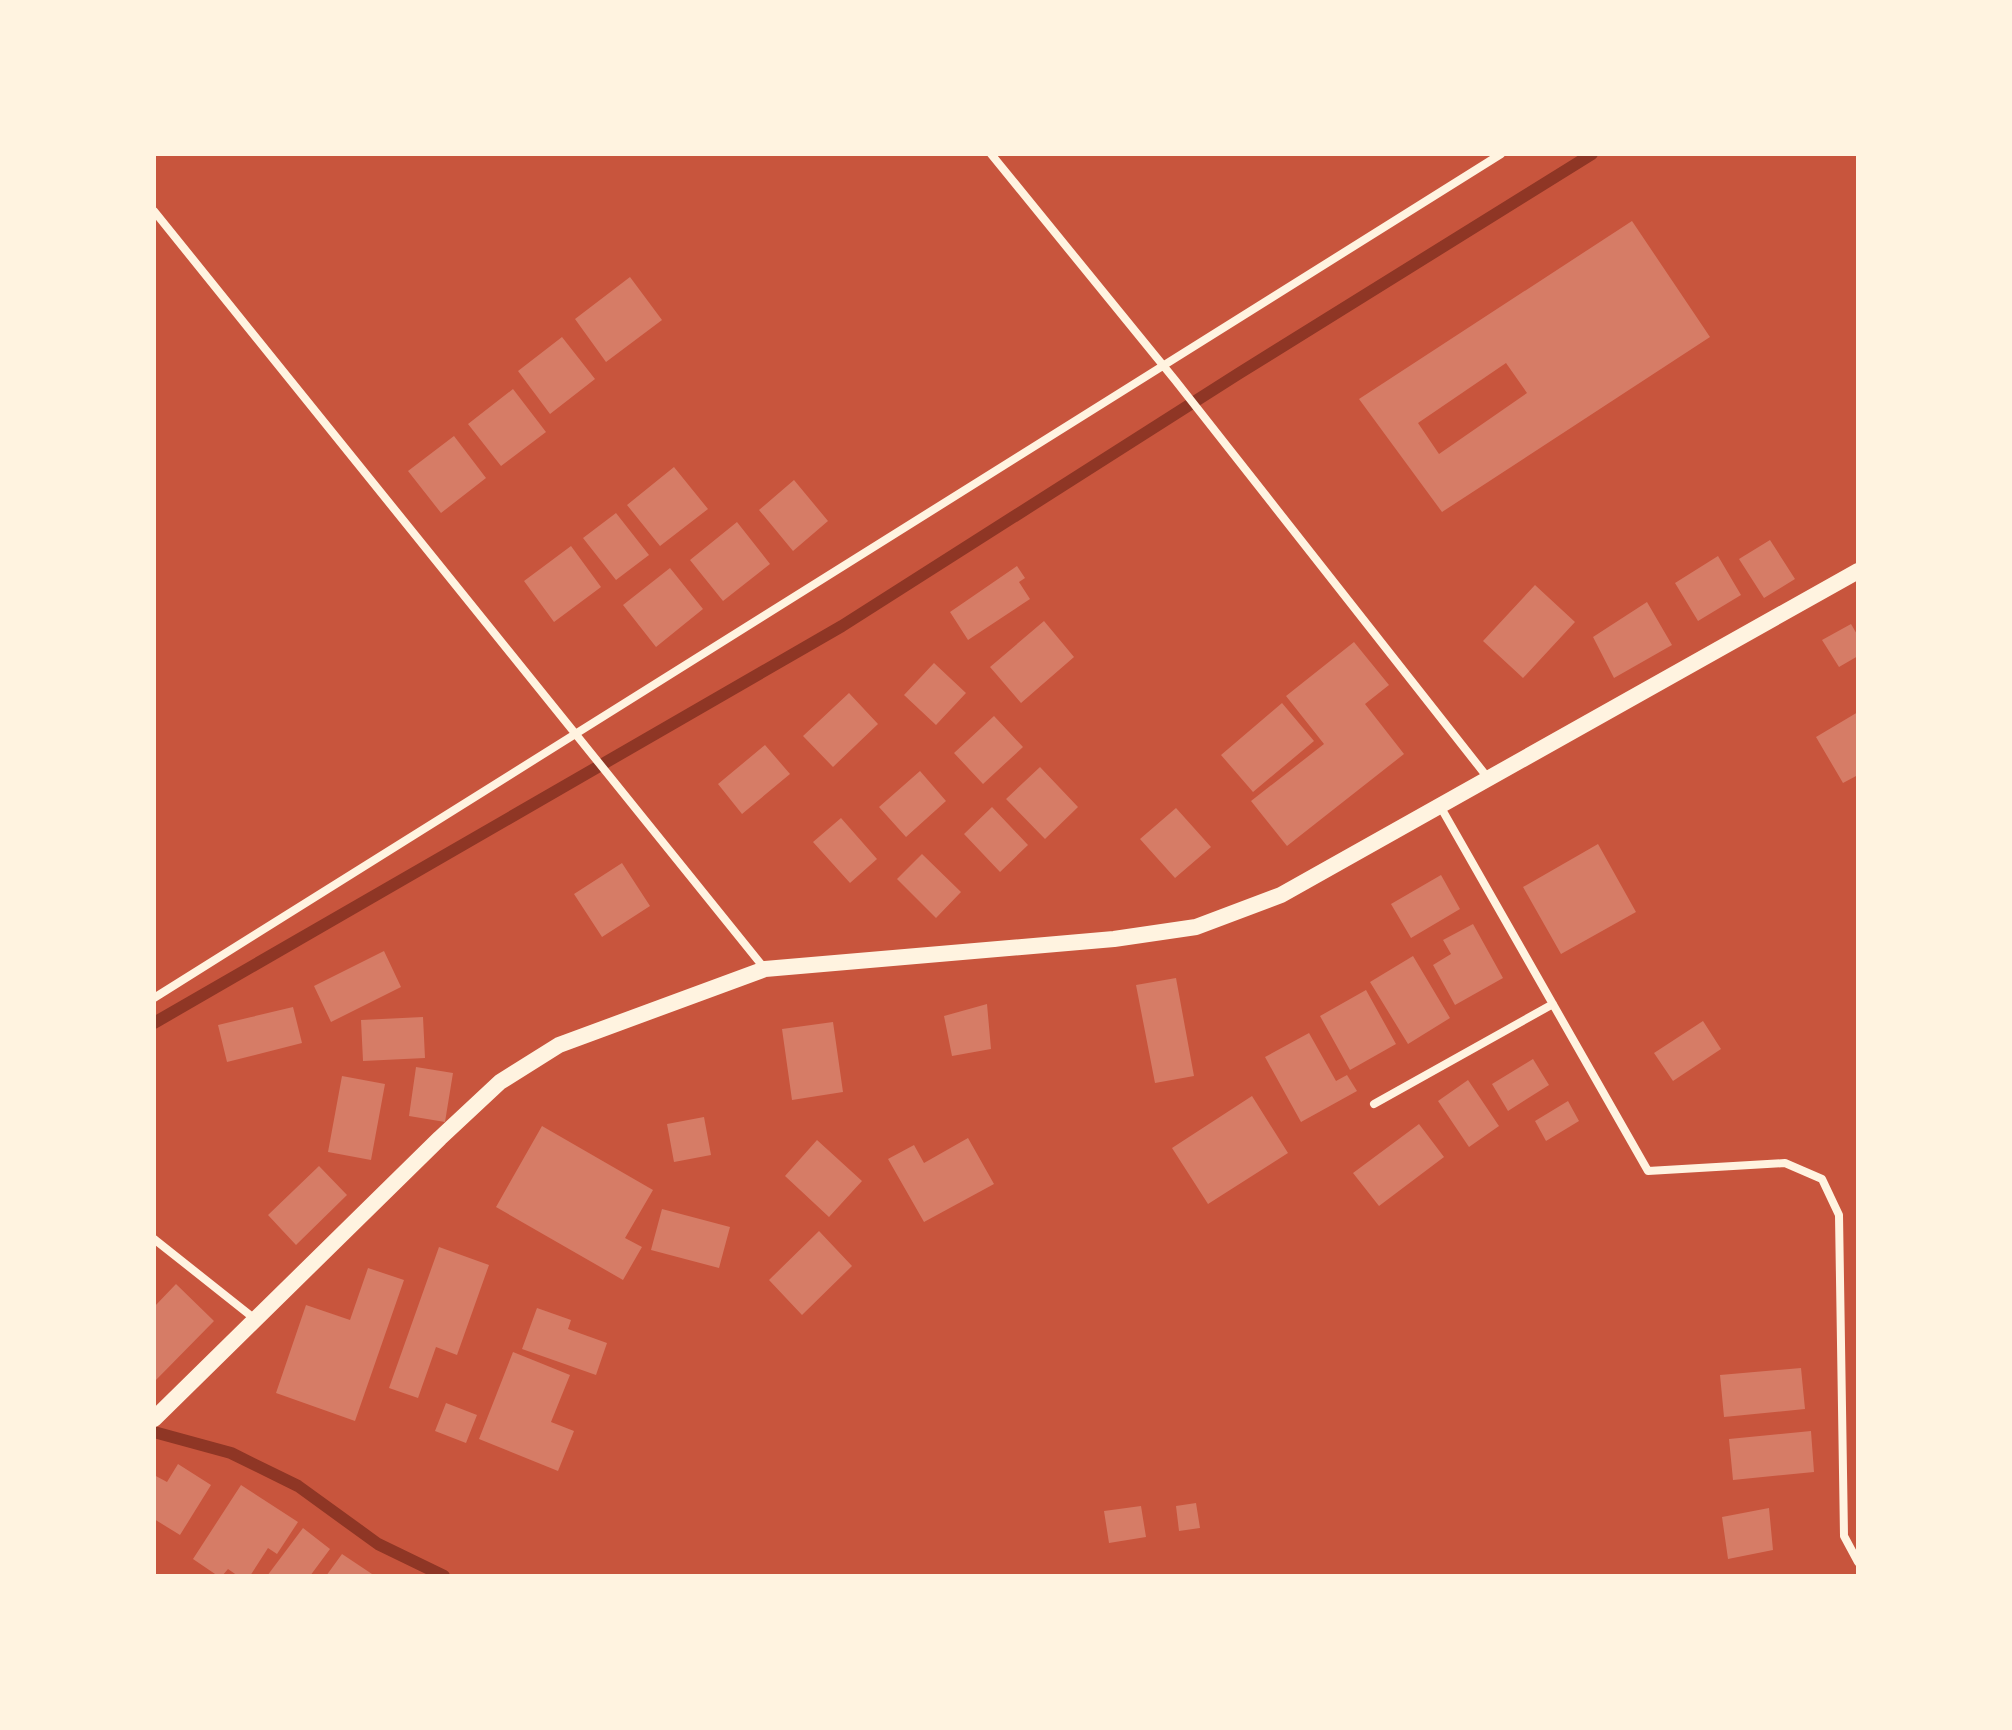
<svg xmlns="http://www.w3.org/2000/svg" width="2012" height="1730" viewBox="0 0 2012 1730" font-family="'Golos Text',sans-serif">
  <style>
    .lines { fill: none; stroke-linecap: round; stroke-linejoin: round }
    .stream { stroke: #8f3625; stroke-width: 12 }
    .building { fill: #d67c66; fill-rule: evenodd }
    .minor { stroke: #fff3e0; stroke-width: 8 }
    .secondary { stroke: #fff3e0; stroke-width: 16 }
  </style>
  <rect width="100%" height="100%" fill="#c8553d"/>
  <g class="lines">
    <path class="stream" d="M154 1023 842 626 1238 374 1592 154
      M154 1432 231 1453 298 1486 378 1544 444 1576"/>
  </g>
  <path class="building" d="M1632 221 1710 337 1442 512 1359 399ZM1506 363 1527 393 1439 454 1418 423Z
    M630 277 662 320 606 362 575 319Z
    M562 337 595 379 550 414 518 371Z
    M513 389 546 432 501 466 468 424Z
    M454 436 486 478 441 513 408 471Z
    M674 467 708 509 660 546 627 505Z
    M794 480 828 521 793 551 759 510Z
    M616 513 649 555 616 580 583 538Z
    M737 522 770 564 723 601 690 560Z
    M1770 540 1795 579 1764 598 1739 559Z
    M571 546 601 587 554 622 524 581Z
    M1718 556 1741 595 1698 621 1675 583Z
    M1017 566 1025 578 1019 582 1030 599 968 640 950 612Z
    M670 568 703 609 656 647 623 605Z
    M1535 585 1575 622 1523 678 1483 641Z
    M1647 602 1672 645 1614 678 1593 637Z
    M1044 621 1074 657 1021 703 990 667Z
    M1851 624 1858 636V656L1839 667 1822 640Z
    M1354 642 1389 685 1365 704 1404 754 1287 846 1251 801 1324 744 1286 696Z
    M934 663 966 693 936 725 904 695Z
    M849 693 878 724 833 767 803 736Z
    M1282 703 1314 741 1253 792 1221 755Z
    M1858 712V775L1843 783 1816 737Z
    M994 716 1023 747 983 784 954 753Z
    M765 745 790 774 742 814 718 784Z
    M1040 767 1078 807 1045 839 1006 799Z
    M920 771 946 801 906 837 879 807Z
    M992 807 1028 845 1000 872 964 834Z
    M1176 808 1211 847 1175 878 1140 839Z
    M841 818 877 859 850 883 813 842Z
    M1598 844 1636 912 1561 954 1523 887Z
    M922 854 961 892 936 918 897 879Z
    M622 863 650 906 602 937 574 894Z
    M1441 875 1460 909 1411 938 1391 904Z
    M1473 924 1503 978 1455 1005 1433 965 1451 954 1443 940Z
    M384 951 401 987 331 1022 314 986Z
    M1413 956 1450 1018 1408 1044 1370 982Z
    M1176 978 1194 1076 1155 1083 1136 985Z
    M1366 990 1396 1044 1350 1070 1320 1016Z
    M987 1004 991 1049 952 1056 944 1016Z
    M293 1007 302 1043 227 1062 218 1025Z
    M423 1017 425 1058 363 1061 361 1020Z
    M1703 1021 1721 1049 1673 1081 1654 1053Z
    M833 1022 843 1092 792 1100 782 1029Z
    M1309 1033 1336 1081 1347 1075 1357 1091 1301 1122 1265 1057Z
    M1533 1059 1549 1085 1508 1111 1492 1084Z
    M416 1067 453 1073 445 1122 409 1116Z
    M342 1076 385 1084 371 1160 328 1152Z
    M1468 1080 1499 1126 1469 1147 1438 1101Z
    M1252 1096 1288 1153 1208 1204 1172 1148Z
    M1568 1101 1579 1121 1546 1141 1535 1121Z
    M704 1117 711 1155 674 1162 667 1124Z
    M1419 1124 1444 1157 1379 1206 1353 1173Z
    M542 1126 653 1190 625 1238 642 1247 623 1280 496 1207Z
    M968 1138 994 1184 924 1222 888 1159 914 1145 924 1163Z
    M817 1140 862 1181 829 1217 785 1176Z
    M319 1166 347 1195 296 1245 268 1215Z
    M662 1209 730 1227 719 1268 651 1250Z
    M819 1231 852 1266 802 1315 769 1280Z
    M439 1247 489 1265 457 1355 436 1347 418 1398 389 1388Z
    M368 1268 404 1280 355 1421 276 1393 306 1305 350 1320Z
    M176 1284 214 1321 154 1382V1307Z
    M537 1308 571 1320 568 1329 607 1343 596 1375 522 1349Z
    M513 1352 570 1375 551 1422 574 1431 558 1471 479 1439Z
    M1801 1368 1805 1409 1724 1417 1720 1375Z
    M446 1403 477 1415 466 1443 435 1431Z
    M1811 1431 1814 1472 1733 1480 1729 1439Z
    M178 1464 211 1485 180 1535 154 1519V1475L167 1482Z
    M241 1485 298 1522 277 1554 268 1548 250 1576H238L228 1569 222 1576H218L193 1559Z
    M1196 1503 1200 1528 1179 1531 1176 1506Z
    M1141 1506 1146 1537 1109 1543 1104 1511Z
    M1769 1508 1773 1550 1728 1559 1722 1517Z
    M303 1528 330 1549 310 1576H267Z
    M342 1554 375 1576H326Z"/>
  <g class="lines">
    <path class="minor" d="M991 154 1175 380 1488 778
      M154 211 765 969
      M1440 806 1648 1171 1785 1163 1822 1179 1839 1215 1844 1536 1858 1562
      M154 998 1501 154
      M1374 1104 1553 1004
      M154 1239 255 1319"/>
    <path class="secondary" d="M154 1419 440 1138 500 1082 559 1045 765 969 1114 939 1196 927 1281 895 1858 571"/>
  </g>
  <rect width="2012" height="1730" fill="none" stroke="#fff3e0" stroke-width="312"/>
</svg>
